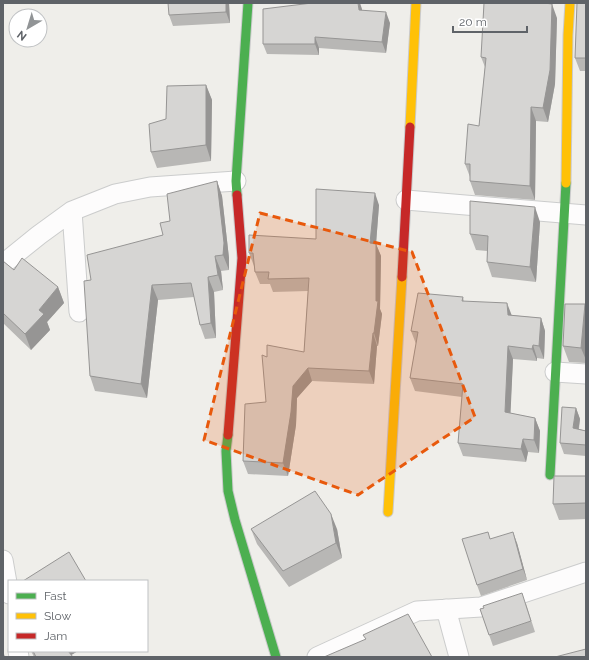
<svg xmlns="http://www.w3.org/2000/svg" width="589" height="660" viewBox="0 0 589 660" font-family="Raleway,sans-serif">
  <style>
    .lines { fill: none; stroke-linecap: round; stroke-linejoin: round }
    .street-casing { stroke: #cbcccc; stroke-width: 21 }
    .fast-casing { stroke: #cacacb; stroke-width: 11 }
    .slow-casing { stroke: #cacacb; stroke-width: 11 }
    .jam-casing { stroke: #cacacb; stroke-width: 11 }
    .street { stroke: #fdfcfc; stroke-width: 19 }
    .fast { stroke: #4caf50; stroke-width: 9 }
    .slow { stroke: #ffc107; stroke-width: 9 }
    .jam { stroke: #c62828; stroke-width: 9 }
    .wall { fill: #b8b7b5 }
    .shaded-wall { fill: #969594 }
    .building { fill: #d6d5d3; stroke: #969594 }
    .marked { fill: #e8590c; fill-opacity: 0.2; stroke: #e8590c; stroke-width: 3; stroke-dasharray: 8 5; stroke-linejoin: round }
  </style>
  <rect width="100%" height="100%" fill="#efeeea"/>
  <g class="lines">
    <defs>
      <path id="street" d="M406 200 586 215
        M72 211 79 312
        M3 264 39 235 72 211 115 194 150 187 236 181
        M555 372 586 374
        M3 560 9 594
        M446 609 459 657
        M18 651 19 657
        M317 657 417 611 481 607 586 572"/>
      <path id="fast" d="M237 195 236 181 248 3
        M228 435 226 451 228 491 235 520 276 657
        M550 475 566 183"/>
      <path id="slow" d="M410 127 416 3
        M566 183 568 35 570 3
        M388 512 402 277"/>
      <path id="jam" d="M402 277 410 127
        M228 435 242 258 237 195"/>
    </defs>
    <use href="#street" class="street-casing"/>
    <use href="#fast" class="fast-casing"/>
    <use href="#slow" class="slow-casing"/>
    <use href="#jam" class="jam-casing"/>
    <use href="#street" class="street"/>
    <use href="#fast" class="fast"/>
    <use href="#slow" class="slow"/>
    <use href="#jam" class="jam"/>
  </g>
  <path class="wall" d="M229 3 230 23 173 26 169 15Z
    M586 3V71H580L575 58Z
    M362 9V10L390 23 386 53 319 48V55L267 54 263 44Z
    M557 18 555 84 548 122 536 121 535 200 475 195 470 181V177L465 164 479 126 485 67 481 57Z
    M206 85 212 100 211 161 157 168 151 152Z
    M217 181 222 196 229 258V270L221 271 223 290 214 292 216 338 205 339 200 325 194 297 158 300 147 398 95 391 90 376 91 280 163 235 170 221Z
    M379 205 376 244 381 256 380 309 382 314 378 346H377L374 384 312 381 297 398 296 425 288 476 248 474 243 461 266 402 267 357 304 352 308 291 273 292 270 284H260L255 272 254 266 249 253 316 239Z
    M540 222 536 282 492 277 487 262V251L476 250 470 234Z
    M3 261 14 270 58 287 64 303 47 322 50 330 31 350 3 323Z
    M463 297 464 302 511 315 541 318 545 331 544 359 537 358V361L513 359 510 413 535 418 540 431 539 453 528 452 526 462 463 456 458 443 462 397 415 391 410 378 416 344 411 331Z
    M585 304 586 308V363L569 362 563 346Z
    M576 408 580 419 579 429 586 431V456L564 454 560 443Z
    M586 476V519L559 520 553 504Z
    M251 529H337L342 558 289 587 257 544Z
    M490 539 517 543 527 580 481 596 477 585Z
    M526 604 535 632 493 646 480 609Z
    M31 651H78L71 655 73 657H34Z"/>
  <path class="shaded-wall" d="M226 3H229L230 23 226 12Z
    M358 3H360L362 9V20L359 10Z
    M552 4 557 18 555 84 548 122 543 108Z
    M386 12 390 23 386 53 382 42Z
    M315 37 319 48V55L315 44Z
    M206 85 212 100 211 161 206 145Z
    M531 107 536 121 535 200 530 186Z
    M217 181 222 196 229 258V270L223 255Z
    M375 193 379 205 376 244 381 256 380 309 382 314 378 346 374 333 376 301 370 243Z
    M535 207 540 222 536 282 530 267Z
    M215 256 221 271 223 290 218 275Z
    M208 277 214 292 216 338 211 323Z
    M152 285 158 300 147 398 141 384Z
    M58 287 64 303 47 322 50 330 31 350 25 334 39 310Z
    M507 303 512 316 508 315Z
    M585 304 586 308V360L581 348Z
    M541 318 545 331 544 359 539 346Z
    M373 333 377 346 374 384 369 371Z
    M533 345 537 358V361L532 349Z
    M508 346 513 359 510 425 505 412Z
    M308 368 312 381 297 398 296 425 288 476 283 463 293 386Z
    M576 408 580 419 577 439 573 428Z
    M535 418 540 431 539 453 534 440Z
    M523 439 528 452 526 462 521 449Z
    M331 514 337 529 342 558 336 543Z
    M513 532 517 543 527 580 523 569Z
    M3 651 5 657H3Z
    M66 651H78L68 657Z"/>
  <path class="building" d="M168 3H226V12L169 15Z
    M312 3H358L359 10 386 12 382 42 315 37V44H263V9Z
    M484 3H544L552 4 550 70 543 108 531 107 530 186 470 181V164H465L468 124 479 126 486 58 481 57Z
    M577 3H586V58H575Z
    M206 85V145L151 152 149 124 166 119 167 86Z
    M217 181 224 243 223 255 215 256 218 275 208 277 211 323 200 325 191 283 152 285 141 384 90 376 84 281 91 280 87 255 163 235 160 223 170 221 167 194Z
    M316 189 375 193 370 243 376 244V301H378L374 333H373L369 371 308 368 293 386 291 412 283 463 243 461 245 404 266 402 262 355 267 357V345L304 352 309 278 268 279 269 272H255L253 253H249V235L316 239Z
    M470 201 535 207 530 267 487 262 488 236 470 234Z
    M22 258 58 287 39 310 44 314 25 334 3 313V261L14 270Z
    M418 293 463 297 462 301 507 303 508 315 541 318 539 346 533 345 532 349 508 346 505 412 535 418 534 440 523 439 521 449 458 443 463 384 410 378 418 332 411 331Z
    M565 304H585L581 348 563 346Z
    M562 407 576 408 573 428 586 431V445L560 443Z
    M554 476H586V503L553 504Z
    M315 491 331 514 336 543 283 571 251 529Z
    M488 532 490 539 513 532 523 569 477 585 462 539Z
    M69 552 86 581H23Z
    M522 593 531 621 489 635 480 609 484 608 483 606Z
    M408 614 432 657H324L366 639 363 635Z
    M586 649V657H555Z
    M33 651H68L73 657H36Z"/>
  <path class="marked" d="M260 213 412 252 475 417 358 495 204 440Z"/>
  <rect width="589" height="660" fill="none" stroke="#5f6368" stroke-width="8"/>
  <rect x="8" y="580" width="140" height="72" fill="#ffffff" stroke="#bfc1c3"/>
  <rect x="16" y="593" width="20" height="6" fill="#4caf50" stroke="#bfc1c3"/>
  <text x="44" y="600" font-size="12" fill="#5f6368">Fast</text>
  <rect x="16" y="613" width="20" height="6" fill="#ffc107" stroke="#bfc1c3"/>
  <text x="44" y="620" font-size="12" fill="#5f6368">Slow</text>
  <rect x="16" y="633" width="20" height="6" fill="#c62828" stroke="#bfc1c3"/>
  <text x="44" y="640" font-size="12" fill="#5f6368">Jam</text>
  <g transform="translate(28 28) rotate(218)"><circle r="19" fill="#ffffff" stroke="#bfc1c3"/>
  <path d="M0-3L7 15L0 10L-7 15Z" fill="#919496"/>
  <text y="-6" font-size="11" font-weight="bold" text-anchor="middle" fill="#5f6368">N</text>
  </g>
  <path d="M453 26v6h74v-6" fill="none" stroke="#5f6368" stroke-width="2"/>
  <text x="459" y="26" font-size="12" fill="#5f6368" stroke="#ffffff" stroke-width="3" paint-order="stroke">20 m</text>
</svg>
